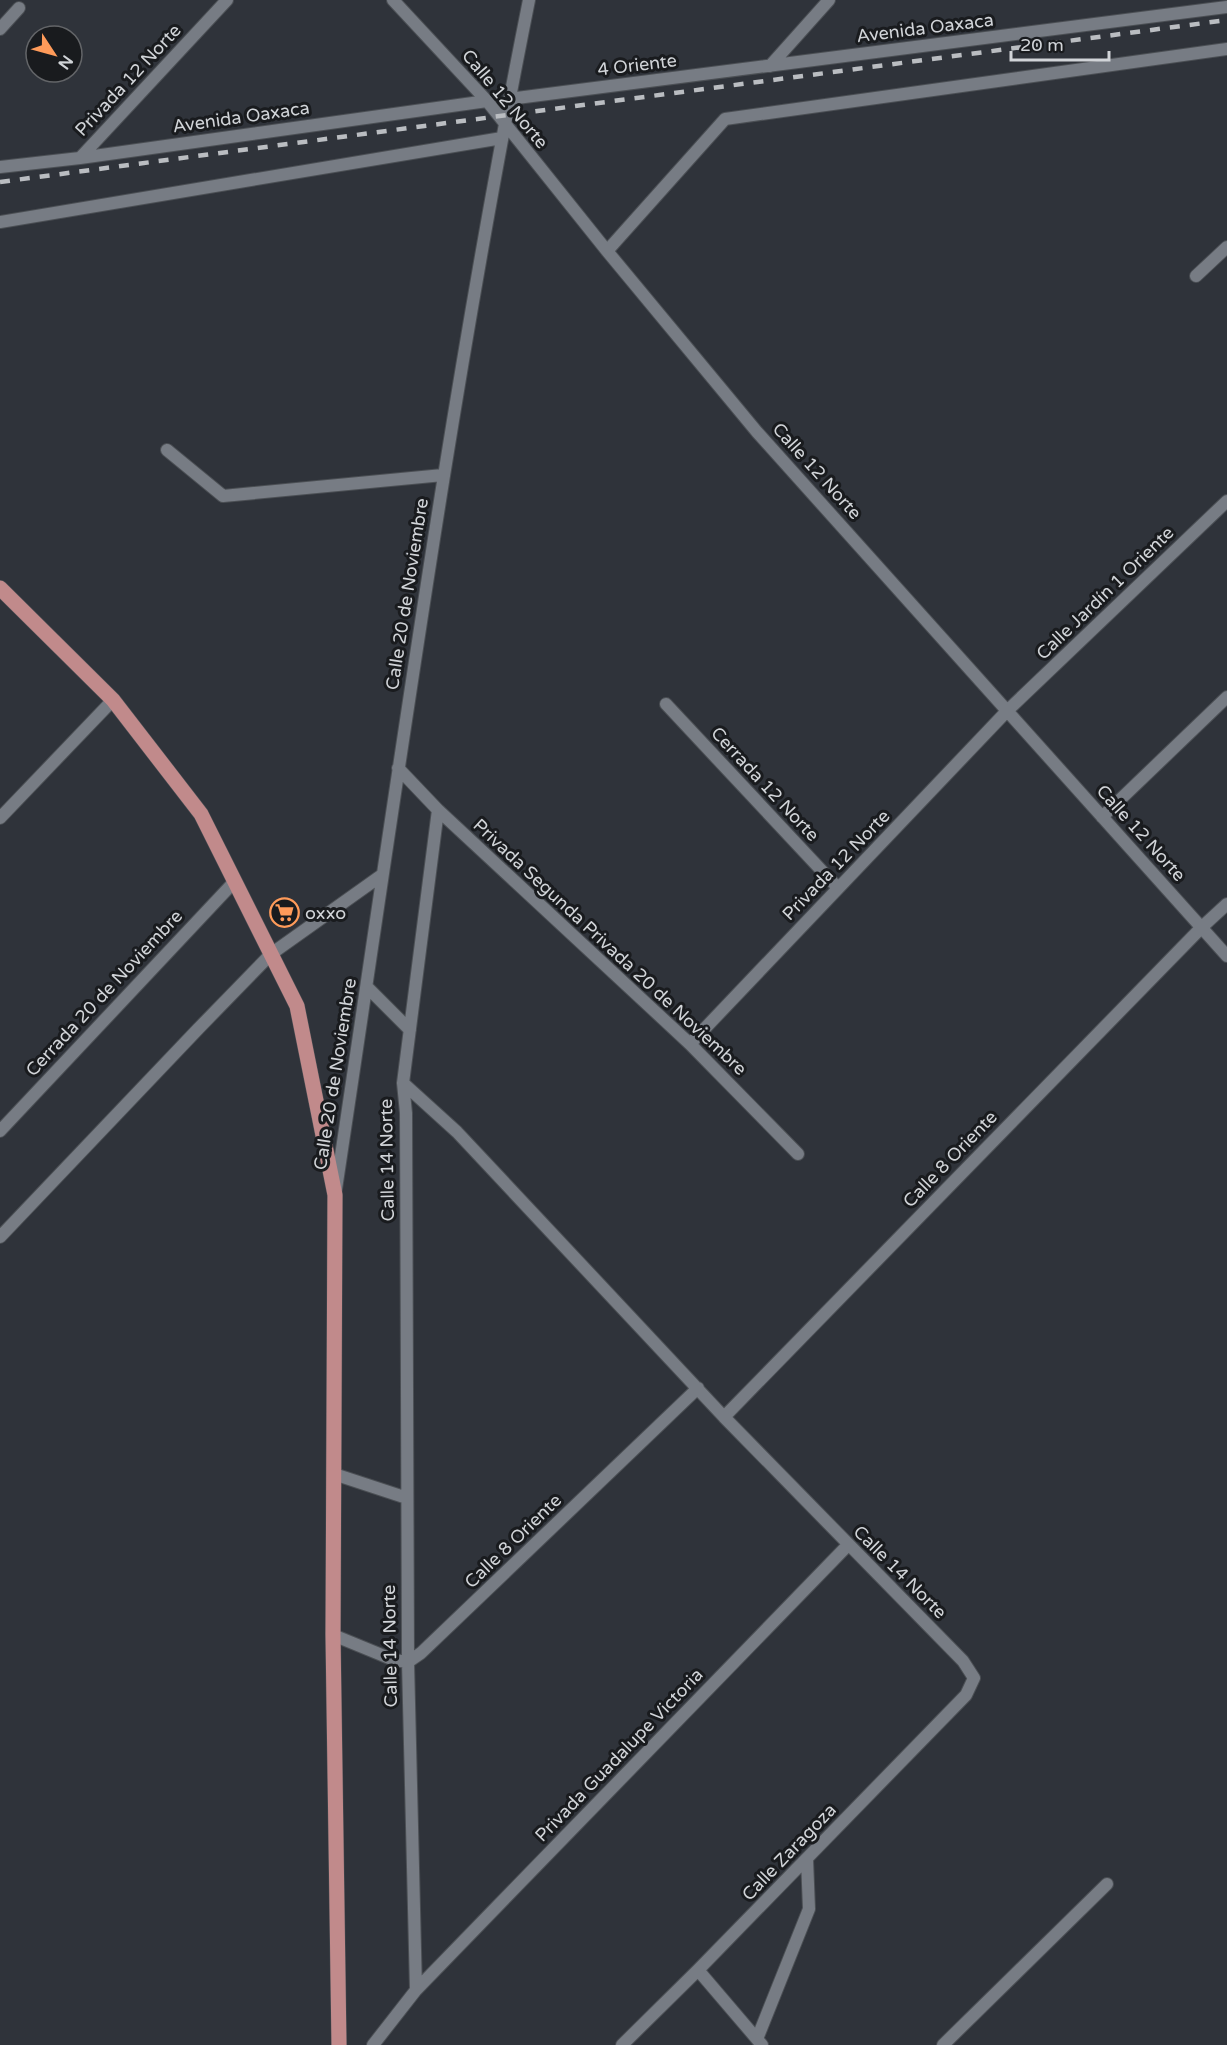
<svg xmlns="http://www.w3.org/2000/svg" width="1227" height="2045" viewBox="0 0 1227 2045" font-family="'Varela Round',sans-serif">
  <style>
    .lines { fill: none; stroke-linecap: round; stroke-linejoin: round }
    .minor-casing { stroke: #4b4f54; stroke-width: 14 }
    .primary-casing { stroke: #4b4f54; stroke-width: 16 }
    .minor { stroke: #777c84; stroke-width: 12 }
    .primary { stroke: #c18a8b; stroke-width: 15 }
    .rail { stroke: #babdc1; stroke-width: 4.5; stroke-dasharray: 10 10; stroke-linecap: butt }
    .labels { text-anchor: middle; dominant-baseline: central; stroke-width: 6; stroke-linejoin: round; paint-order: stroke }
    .street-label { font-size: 18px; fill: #d1d4d8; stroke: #191b1e }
    .poi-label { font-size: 18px; fill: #d1d4d8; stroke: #191b1e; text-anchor: start }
  </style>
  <rect width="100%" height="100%" fill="#2f333a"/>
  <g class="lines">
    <defs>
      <path id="minor" d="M393 0 487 101 607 251 757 432 1227 956
        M0 29 19 8
        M770 66 829 0
        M509 99 1227 7
        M80 158 227 0
        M0 167 80 158 487 101
        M0 222 502 138
        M607 251 725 119 1227 49
        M1196 276 1227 247
        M167 450 223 496 443 475
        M666 704 838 888
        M398 768 438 810 690 1044 798 1154
        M1102 817 1227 697
        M0 818 113 700
        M367 987 410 1030
        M690 1044 1007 711 1227 501
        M403 1083 457 1132 724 1417 963 1661 974 1678 966 1695 698 1970 622 2045
        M0 1131 235 881
        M336 1189C396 792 450 394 529 0
        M0 1237 198 1029 271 954 382 875
        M724 1417 1202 927 1227 904
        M334 1474 407 1498
        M333 1635 394 1660 408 1662 421 1653 698 1388
        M698 1970 762 2045
        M416 1990 408 1662 406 1113 403 1083 438 810
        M757 2039 809 1909 807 1859
        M373 2045 416 1990 848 1545
        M943 2045 1107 1884"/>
      <path id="primary" d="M0 588 113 700 201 814 297 1006 335 1195 333 1635 339 2045"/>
    </defs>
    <use href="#minor" class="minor-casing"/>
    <use href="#primary" class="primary-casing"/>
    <use href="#minor" class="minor"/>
    <use href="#primary" class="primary"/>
    <path class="rail" d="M0 182 1227 20"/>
  </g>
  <defs>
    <symbol id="supermarket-ring" viewBox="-11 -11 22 22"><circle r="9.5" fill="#191b1e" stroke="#ff9b5a" stroke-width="1.5"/><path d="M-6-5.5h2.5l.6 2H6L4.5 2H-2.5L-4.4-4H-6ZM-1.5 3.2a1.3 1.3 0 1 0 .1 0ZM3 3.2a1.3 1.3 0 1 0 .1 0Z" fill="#ff9b5a"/></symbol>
  </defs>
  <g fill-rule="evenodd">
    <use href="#supermarket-ring" x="268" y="896" width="33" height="33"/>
  </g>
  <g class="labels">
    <g class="street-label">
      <text transform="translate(925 28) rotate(-7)">Avenida Oaxaca</text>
      <text transform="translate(637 65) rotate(-7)">4 Oriente</text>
      <text transform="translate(128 80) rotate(-47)">Privada 12 Norte</text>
      <text transform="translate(505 99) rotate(50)">Calle 12 Norte</text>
      <text transform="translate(241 117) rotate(-8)">Avenida Oaxaca</text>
      <text transform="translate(817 471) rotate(48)">Calle 12 Norte</text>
      <text transform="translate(1105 593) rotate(-44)">Calle Jardín 1 Oriente</text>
      <text transform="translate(407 594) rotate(-81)">Calle 20 de Noviembre</text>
      <text transform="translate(765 784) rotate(47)">Cerrada 12 Norte</text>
      <text transform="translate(1141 833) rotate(48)">Calle 12 Norte</text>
      <text transform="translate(836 865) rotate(-46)">Privada 12 Norte</text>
      <text transform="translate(610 947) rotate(43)">Privada Segunda Privada 20 de Noviembre</text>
      <text transform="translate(104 993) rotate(-47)">Cerrada 20 de Noviembre</text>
      <text transform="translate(335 1074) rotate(-81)">Calle 20 de Noviembre</text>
      <text transform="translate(950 1159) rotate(-46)">Calle 8 Oriente</text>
      <text transform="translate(387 1160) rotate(-91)">Calle 14 Norte</text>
      <text transform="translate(513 1541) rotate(-44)">Calle 8 Oriente</text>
      <text transform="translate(900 1572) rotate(45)">Calle 14 Norte</text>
      <text transform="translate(390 1646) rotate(-91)">Calle 14 Norte</text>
      <text transform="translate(619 1755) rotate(-46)">Privada Guadalupe Victoria</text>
      <text transform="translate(789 1852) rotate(-46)">Calle Zaragoza</text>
    </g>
    <g class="poi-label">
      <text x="305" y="913">oxxo</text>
    </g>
  </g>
  <g transform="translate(54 54) rotate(126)"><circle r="28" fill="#191b1e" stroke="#636568" stroke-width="1.5"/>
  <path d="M0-4.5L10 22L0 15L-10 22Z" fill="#ff9b5a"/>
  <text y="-9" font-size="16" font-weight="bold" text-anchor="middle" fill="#d1d4d8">N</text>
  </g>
  <path d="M1011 51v9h98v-9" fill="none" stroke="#d1d4d8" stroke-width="3"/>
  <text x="1020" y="51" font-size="18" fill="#d1d4d8" stroke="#191b1e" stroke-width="4.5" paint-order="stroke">20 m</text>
</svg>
